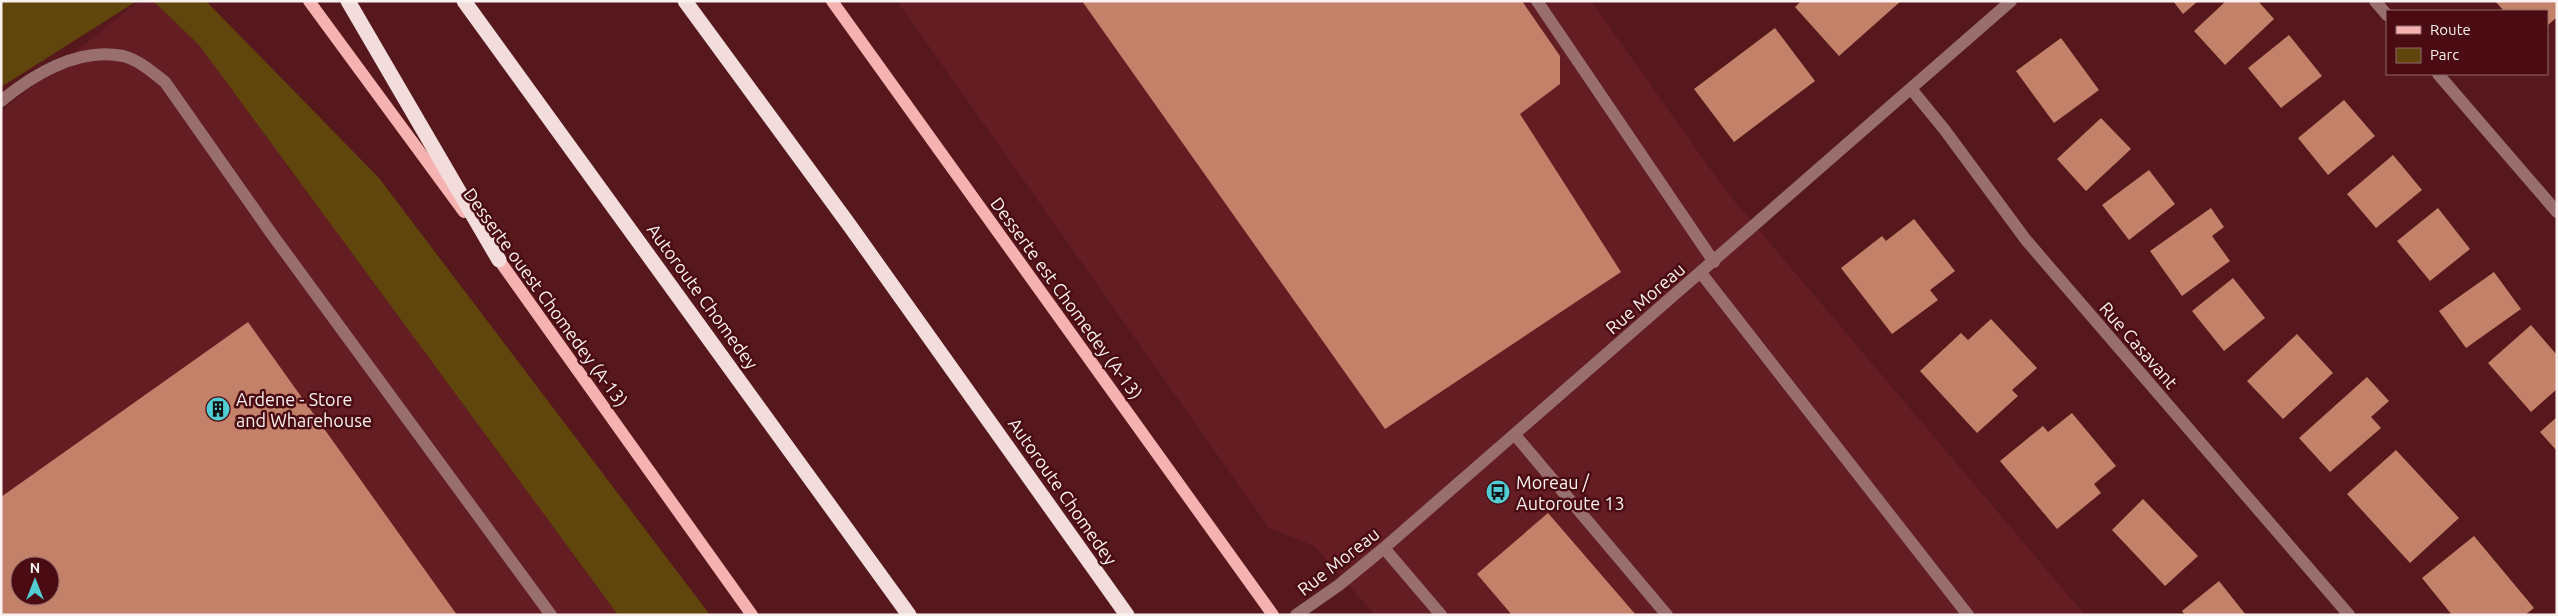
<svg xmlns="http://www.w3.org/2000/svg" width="2558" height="616" viewBox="0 0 2558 616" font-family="Ubuntu,sans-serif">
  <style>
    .built { fill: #641d22; fill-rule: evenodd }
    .green { fill: #60450c }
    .building { fill: #c48169; fill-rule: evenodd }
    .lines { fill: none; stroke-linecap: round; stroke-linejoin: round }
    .minor { stroke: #986f6e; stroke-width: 12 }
    .major { stroke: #f5b2b0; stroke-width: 12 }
    .highway { stroke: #f2dddc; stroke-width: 15 }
    .labels { text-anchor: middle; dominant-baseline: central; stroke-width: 5; stroke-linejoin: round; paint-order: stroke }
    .street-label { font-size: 18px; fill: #faf2f1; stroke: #4a0c12 }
    .poi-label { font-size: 18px; fill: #faf2f1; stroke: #4a0c12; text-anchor: start }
  </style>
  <rect width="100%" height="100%" fill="#56181c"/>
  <path class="built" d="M139 1H153L199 45 618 615H1V111ZM20 566H50V596H20Z
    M897 1H1591L1726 191 2085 615H1375L1314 546 1269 528Z"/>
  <path class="green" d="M1 1H137L1 87Z
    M153 1H206L379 178 710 615H618L199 45Z"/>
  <path class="building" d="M1082 1H1522L1560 56V84L1520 114 1621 272 1385 429Z
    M1801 1H1901L1839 56 1795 7Z
    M2173 1H2198L2183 14Z
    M2226 1H2258L2274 19 2225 65 2194 31Z
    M2495 1H2557V17L2547 26V11H2504Z
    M1775 28 1815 81 1734 142 1694 89Z
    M2289 35 2322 76 2281 108 2248 68Z
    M2061 38 2099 90 2054 123 2016 71Z
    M2344 100 2375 136 2328 175 2298 138Z
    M2101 118 2131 149 2086 191 2057 159Z
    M2393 155 2422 190 2376 228 2347 194Z
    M2149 170 2175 204 2129 240 2102 205Z
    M2211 208 2224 227 2212 236 2230 261 2182 296 2150 251Z
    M2438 208 2470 249 2430 281 2397 241Z
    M1914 219 1955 271 1930 290 1938 300 1892 334 1841 268 1882 236 1886 241Z
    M2494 272 2521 309 2466 348 2439 311Z
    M2233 278 2265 318 2224 351 2192 311Z
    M1991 319 2037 368 2012 390 2018 396 1977 433 1920 371 1961 333 1968 340Z
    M248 322 457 615H1V497ZM20 566H50V596H20Z
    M2531 325 2557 355V389L2531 412 2488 363Z
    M2297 334 2333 373 2283 419 2247 381Z
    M2367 377 2389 401 2371 417 2381 428 2330 472 2299 438Z
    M2072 413 2116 466 2094 484 2101 493 2057 529 2000 461 2043 426 2048 432Z
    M2557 417V451L2540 432Z
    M2396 450 2459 518 2410 563 2347 494Z
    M2143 499 2198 556 2165 586 2112 530Z
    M1548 513 1636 615H1512L1477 574Z
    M2474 536 2534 608 2525 615H2452L2422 578Z
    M2219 581 2246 615H2185L2182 611Z"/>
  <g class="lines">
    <path class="minor" d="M1537 1 1714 262
      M2375 1 2387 15
      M2438 74 2557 212
      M1912 90 1944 129 2026 240 2349 615
      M1 101C34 74 78 47 123 56 139 60 152 72 165 82L271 233 551 615
      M1701 273 1968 615
      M1515 435 1667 615
      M1384 548 1441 615
      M1296 615 1339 585 1384 548 2011 1"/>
    <path class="major" d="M309 1 464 212
      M832 1 1273 615
      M494 253 752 615"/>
    <path class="highway" d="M348 1 499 260
      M464 1 909 615
      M685 1 850 226 1127 615"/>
  </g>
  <defs>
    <symbol id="building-disc" viewBox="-11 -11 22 22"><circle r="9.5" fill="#51ccd3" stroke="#4a0c12"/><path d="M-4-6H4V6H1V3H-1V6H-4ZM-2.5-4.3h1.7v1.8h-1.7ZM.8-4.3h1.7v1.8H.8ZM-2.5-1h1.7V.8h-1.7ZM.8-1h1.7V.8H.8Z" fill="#111"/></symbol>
    <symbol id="bus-disc" viewBox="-11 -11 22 22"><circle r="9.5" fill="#51ccd3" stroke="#4a0c12"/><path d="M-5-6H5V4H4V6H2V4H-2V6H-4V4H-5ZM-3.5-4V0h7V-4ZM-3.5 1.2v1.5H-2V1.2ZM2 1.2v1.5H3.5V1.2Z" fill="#111"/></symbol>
  </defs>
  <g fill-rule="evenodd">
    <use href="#building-disc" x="204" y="395" width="28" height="28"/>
    <use href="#bus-disc" x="1484" y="478" width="28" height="28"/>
  </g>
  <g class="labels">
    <g class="street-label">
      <text transform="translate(703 296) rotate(54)">Autoroute Chomedey</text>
      <text transform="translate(546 297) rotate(54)">Desserte ouest Chomedey (A-13)</text>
      <text transform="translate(1067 298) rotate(54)">Desserte est Chomedey (A-13)</text>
      <text transform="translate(1645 298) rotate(-41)">Rue Moreau</text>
      <text transform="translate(2139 345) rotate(49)">Rue Casavant</text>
      <text transform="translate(1063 491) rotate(55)">Autoroute Chomedey</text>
      <text transform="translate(1338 561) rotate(-38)">Rue Moreau</text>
    </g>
    <g class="poi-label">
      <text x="236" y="399">Ardene - Store<tspan x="236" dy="21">and Wharehouse</tspan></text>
      <text x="1516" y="482">Moreau /<tspan x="1516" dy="21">Autoroute 13</tspan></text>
    </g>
  </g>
  <rect width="2558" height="616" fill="none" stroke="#faf2f1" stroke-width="5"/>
  <rect x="2386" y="10" width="162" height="65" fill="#4a0c12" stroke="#90686b"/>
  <rect x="2396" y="26" width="25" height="8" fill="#f5b2b0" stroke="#90686b"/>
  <text x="2430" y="35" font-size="15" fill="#faf2f1">Route</text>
  <rect x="2396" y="48" width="25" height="15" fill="#60450c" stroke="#90686b"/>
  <text x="2430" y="60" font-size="15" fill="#faf2f1">Parc</text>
  <g transform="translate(35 581)"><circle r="24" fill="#4a0c12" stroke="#90686b"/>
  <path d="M0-4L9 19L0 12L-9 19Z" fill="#51ccd3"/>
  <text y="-8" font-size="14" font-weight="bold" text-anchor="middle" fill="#faf2f1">N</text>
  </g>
</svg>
